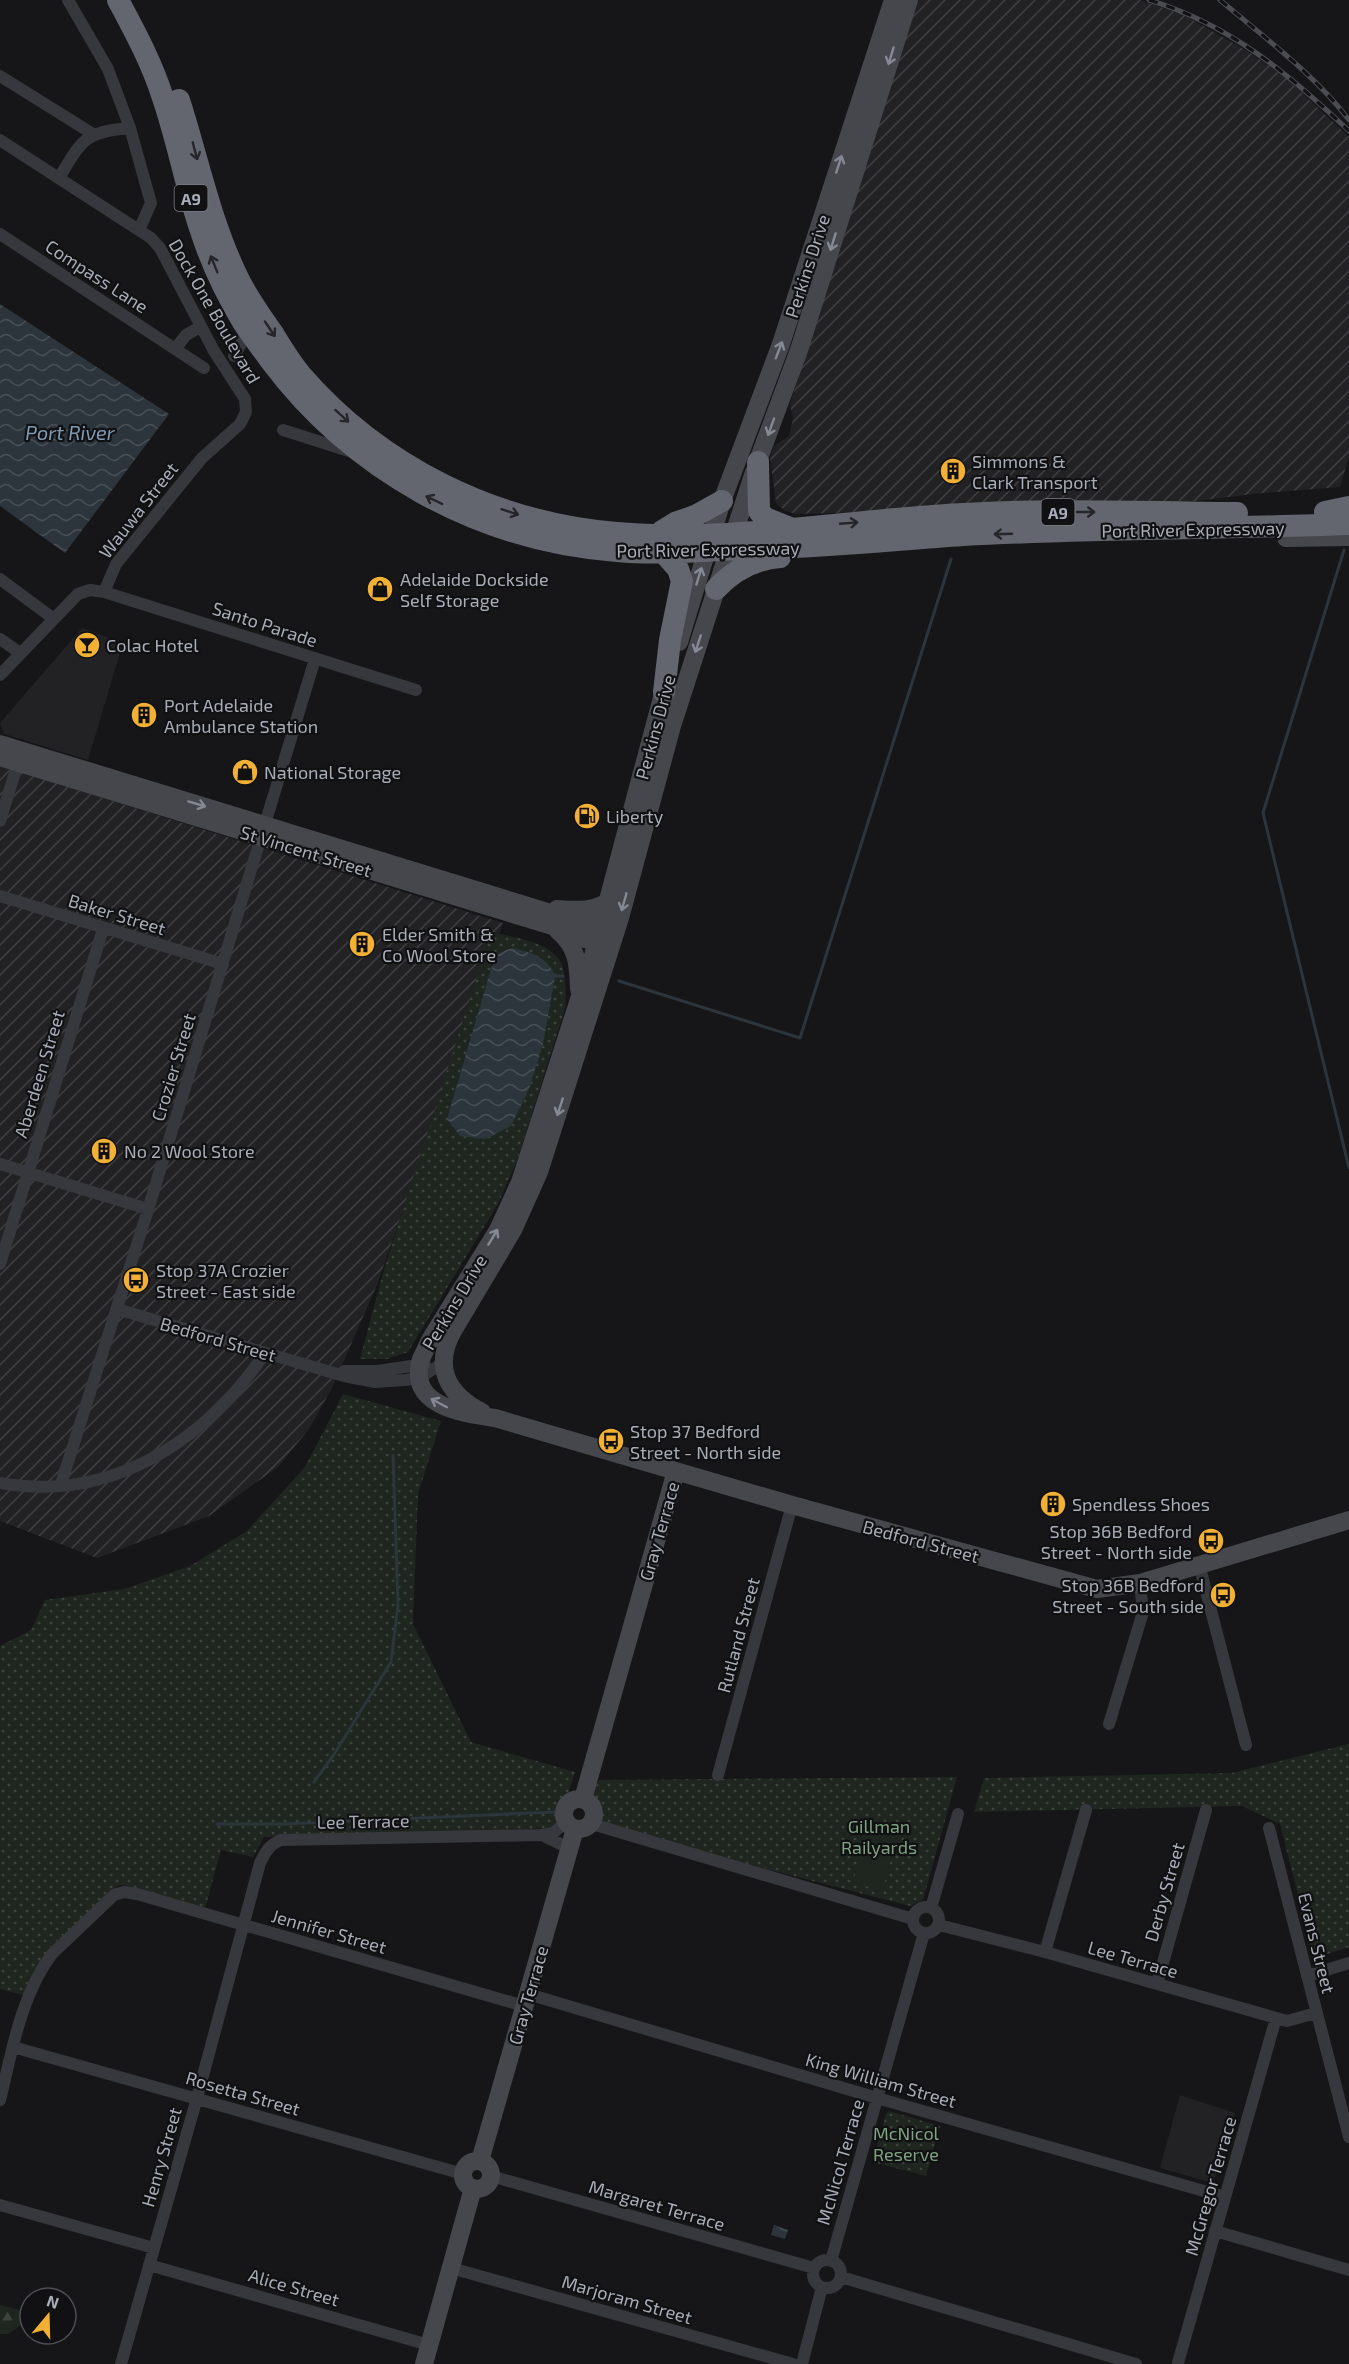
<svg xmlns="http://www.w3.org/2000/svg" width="1349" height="2364" viewBox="0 0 1349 2364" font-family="'Exo 2',sans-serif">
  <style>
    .built { fill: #222225 }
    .industrial { fill: url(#industrial-furrows) }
    .green { fill: url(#green-dots) }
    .forest { fill: url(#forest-firs) }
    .pitch { fill: #1e261f }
    .water { fill: url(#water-waves) }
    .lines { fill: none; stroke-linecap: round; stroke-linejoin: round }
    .stream { stroke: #2c353c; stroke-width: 3 }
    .street { stroke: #37383d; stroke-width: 12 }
    .secondary { stroke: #45474d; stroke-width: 18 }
    .highway { stroke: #63666e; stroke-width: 22 }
    .rail-casing { stroke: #4a4c52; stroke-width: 5 }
    .rail { stroke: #111113; stroke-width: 3; stroke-dasharray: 9; stroke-linecap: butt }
    .oneway { stroke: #858993 }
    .oneway2 { stroke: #26262a }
    .labels { text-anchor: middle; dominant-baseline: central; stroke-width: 4.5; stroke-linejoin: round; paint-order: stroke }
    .shield { fill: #111113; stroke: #7b7e86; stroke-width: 1.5 }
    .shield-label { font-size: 16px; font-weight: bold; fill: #a8adb8 }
    .street-label { font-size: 18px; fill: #a8adb8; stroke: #111113 }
    .poi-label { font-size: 18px; fill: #a8adb8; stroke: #111113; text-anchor: start }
    .park-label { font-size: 18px; fill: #7fa381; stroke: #111113 }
    .water-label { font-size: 20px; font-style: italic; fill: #7f9bb3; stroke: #111113 }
  </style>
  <defs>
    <pattern id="industrial-furrows" width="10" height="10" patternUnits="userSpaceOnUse" patternTransform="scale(1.5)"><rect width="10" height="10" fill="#222225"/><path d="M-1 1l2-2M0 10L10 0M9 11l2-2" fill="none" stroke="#3f3f43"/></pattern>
    <pattern id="green-dots" width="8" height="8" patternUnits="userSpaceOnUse" patternTransform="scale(1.5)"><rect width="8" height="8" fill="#1e261f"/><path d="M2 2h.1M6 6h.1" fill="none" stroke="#3c433d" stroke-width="1.8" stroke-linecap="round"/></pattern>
    <pattern id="forest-firs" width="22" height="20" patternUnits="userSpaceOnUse" patternTransform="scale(1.5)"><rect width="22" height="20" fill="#1e261f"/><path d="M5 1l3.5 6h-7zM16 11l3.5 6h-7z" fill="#3c433d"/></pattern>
    <pattern id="water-waves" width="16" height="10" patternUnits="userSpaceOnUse" patternTransform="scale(1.5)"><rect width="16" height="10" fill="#2c353c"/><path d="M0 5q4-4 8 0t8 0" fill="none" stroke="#485056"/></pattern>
  </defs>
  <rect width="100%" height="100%" fill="#161618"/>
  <path class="built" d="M82 628 123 643 88 760 4 734 0 723Z
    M1180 2095 1235 2113 1213 2183 1160 2168Z"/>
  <path class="industrial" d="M918 0H1140L1184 15 1249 52 1284 76 1349 137V457L1340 487 1262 493 1171 504 795 514 784 510 776 503 770 458 774 446 789 436 793 419 790 404Z
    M0 766 503 923 377 1285 332 1388 309 1429 278 1467 209 1516 97 1558 0 1521Z"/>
  <path class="green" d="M491 932C511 937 544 940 558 958 567 969 566 995 565 1009L518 1158 498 1204 408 1352 387 1359H360L383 1273Z
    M343 1394 441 1421 418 1494 413 1624 471 1742 575 1772 558 1828 264 1837 253 1857 221 1850 205 1909 128 1886 119 1885 48 1949 26 1996 0 1989V1646L31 1630 45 1600 124 1589 190 1566 247 1531 305 1467Z
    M1349 1744V1947L1314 1958 1280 1824 1242 1806 974 1812 984 1778 1232 1773Z
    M957 1777 923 1900 910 1906 597 1825 590 1797 599 1780Z
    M889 2111 940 2126 926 2176 873 2162 886 2114Z"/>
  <path class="forest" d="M0 2305 24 2311 21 2325 8 2334H0Z"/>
  <path class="pitch" d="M869 1828 898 1836 882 1891 853 1882Z"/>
  <path class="water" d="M0 304 169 414 65 553 0 506Z
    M512 948C531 952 548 957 555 976L543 1044 529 1089 511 1126 486 1139 460 1136 447 1119 491 969 499 953Z
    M774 2225 788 2230 785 2239 771 2235Z"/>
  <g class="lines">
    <path class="stream" d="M1344 550 1263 813 1349 1168
      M555 976H563
      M619 981 800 1038 951 559
      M314 1782 333 1756 391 1662 398 1605 393 1455
      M217 1824H284L556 1812"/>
    <path class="street" d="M68 0 108 69 130 128 151 203 139 230
      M0 76 93 134
      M0 140 151 238 160 248 214 351 245 399 246 412 240 424 202 458 116 564 104 592
      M59 178C82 140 84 132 130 128
      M0 234 204 368
      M175 349 186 335 200 327
      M234 356 243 340 244 327
      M283 430 352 452
      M0 579 54 619
      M0 639 20 653
      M0 675 78 594 90 590 104 592 416 690
      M0 821 18 763
      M0 896 223 964
      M0 1164 148 1209
      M0 1264 103 929
      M117 1309 344 1376 375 1382 405 1380 419 1378 443 1363
      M344 1371H377L425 1364
      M0 1483C111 1503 205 1441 265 1353
      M61 1484 147 1213 315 659
      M1199 1564 1246 1745
      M1109 1724 1143 1612 1140 1583
      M718 1775 792 1505
      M566 1822 553 1833 542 1835 569 1848
      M592 1824 913 1919
      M1269 1828 1349 2137
      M913 1920a13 13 0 1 1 26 0a13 13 0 1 1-26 0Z
      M931 1908 958 1814
      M939 1925 1045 1952 1287 2021 1316 2013
      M1045 1952 1086 1810
      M1307 1976 1349 1963
      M1157 1984 1206 1810
      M528 1994 884 2100 1225 2197
      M13 2047 463 2174
      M0 2100C12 2051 21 1995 52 1954L114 1895 124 1892 137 1894 524 2006
      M491 2176 814 2268
      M0 2205 154 2248
      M1215 2231 1349 2270
      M813 2274a14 14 0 1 1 28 0a14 14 0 1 1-28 0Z
      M831 2261 924 1933
      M149 2265 429 2345
      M451 2268 793 2364
      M841 2277 1136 2364
      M1178 2363 1276 2018
      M121 2364 197 2098 260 1863C266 1851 269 1845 281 1840L542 1835
      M802 2364 822 2287"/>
    <path class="secondary" d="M759 458 799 350 909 0
      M1286 538 1349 537
      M679 642 722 501 781 344 893 0
      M667 679 593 956 520 1182 498 1230 430 1340 421 1359C407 1406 461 1413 495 1418L792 1505 1097 1589 1140 1583 1349 1520
      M0 744 551 913 601 929 609 937
      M0 757 552 926C570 933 588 944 607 941
      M557 909C575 910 594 912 609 901
      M558 931C578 948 578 964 579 989
      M482 1412C447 1394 433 1367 453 1331L513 1230 539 1172 620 918 672 726 754 472
      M564 1814a15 15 0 1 1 30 0a15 15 0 1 1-30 0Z
      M583 1799 676 1471
      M480 2161 575 1829
      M463 2175a14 14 0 1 1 28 0a14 14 0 1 1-28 0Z
      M424 2364 473 2188"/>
    <path class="highway" d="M118 0C135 32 152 63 163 98 178 142 186 188 201 231 211 262 226 294 243 322 251 335 261 347 270 360 352 470 479 541 617 551 661 555 704 550 748 549 820 547 891 540 963 535 1092 528 1221 529 1349 524
      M179 100C198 159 210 221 238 278 247 297 260 315 272 332 281 347 290 362 301 375 381 467 495 523 617 533 722 542 828 523 933 516 1034 508 1135 512 1237 513
      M758 462 759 511 765 518 790 528
      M1325 512 1349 507
      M662 531 675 523 695 516 722 501
      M716 589C733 571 755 559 780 557
      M664 692 670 640 682 581 678 569 664 553"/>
    <defs>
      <path id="rail" d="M1149 0C1229 24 1289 74 1349 131
        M1220 0C1265 38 1314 74 1349 120"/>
    </defs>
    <use href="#rail" class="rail-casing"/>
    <use href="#rail" class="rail"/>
  </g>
  <defs><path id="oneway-shaft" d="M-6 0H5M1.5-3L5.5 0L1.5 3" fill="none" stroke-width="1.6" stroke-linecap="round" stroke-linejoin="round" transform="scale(1.5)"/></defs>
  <g class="oneway">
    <use href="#oneway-shaft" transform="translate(891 56) rotate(107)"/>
    <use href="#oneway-shaft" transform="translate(839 164) rotate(-72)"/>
    <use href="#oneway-shaft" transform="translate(833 242) rotate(107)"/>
    <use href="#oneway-shaft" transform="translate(779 350) rotate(-69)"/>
    <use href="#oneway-shaft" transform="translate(771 427) rotate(110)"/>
    <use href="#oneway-shaft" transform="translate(699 576) rotate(-73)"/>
    <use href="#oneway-shaft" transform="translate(698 644) rotate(108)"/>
    <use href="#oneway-shaft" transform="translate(197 804) rotate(17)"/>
    <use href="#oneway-shaft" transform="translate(624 902) rotate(106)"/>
    <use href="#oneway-shaft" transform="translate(560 1107) rotate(108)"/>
    <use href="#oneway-shaft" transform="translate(493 1237) rotate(-59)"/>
    <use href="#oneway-shaft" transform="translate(439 1403) rotate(-152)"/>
  </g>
  <g class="oneway2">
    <use href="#oneway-shaft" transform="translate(195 151) rotate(75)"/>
    <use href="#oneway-shaft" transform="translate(214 264) rotate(-112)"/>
    <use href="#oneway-shaft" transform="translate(270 329) rotate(56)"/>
    <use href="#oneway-shaft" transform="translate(342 416) rotate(42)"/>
    <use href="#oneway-shaft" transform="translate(434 500) rotate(-154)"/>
    <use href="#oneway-shaft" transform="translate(510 512) rotate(18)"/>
    <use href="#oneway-shaft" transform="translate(1086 512)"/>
    <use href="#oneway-shaft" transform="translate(849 523) rotate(-5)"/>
    <use href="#oneway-shaft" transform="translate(1003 534) rotate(178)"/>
  </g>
  <defs>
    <symbol id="building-disc" viewBox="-11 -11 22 22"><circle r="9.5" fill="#f2b134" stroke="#111113"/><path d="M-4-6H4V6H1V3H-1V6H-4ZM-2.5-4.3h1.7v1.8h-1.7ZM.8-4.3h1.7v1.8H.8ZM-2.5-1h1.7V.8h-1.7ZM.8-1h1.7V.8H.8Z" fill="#111"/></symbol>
    <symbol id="shop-disc" viewBox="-11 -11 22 22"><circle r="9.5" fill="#f2b134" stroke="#111113"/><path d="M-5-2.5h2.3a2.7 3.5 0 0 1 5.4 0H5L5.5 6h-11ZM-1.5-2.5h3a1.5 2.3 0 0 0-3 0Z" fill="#111"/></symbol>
    <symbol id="bar-disc" viewBox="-11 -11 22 22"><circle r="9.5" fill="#f2b134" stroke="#111113"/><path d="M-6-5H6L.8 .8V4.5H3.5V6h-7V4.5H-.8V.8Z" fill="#111"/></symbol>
    <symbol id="fuel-disc" viewBox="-11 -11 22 22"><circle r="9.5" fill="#f2b134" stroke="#111113"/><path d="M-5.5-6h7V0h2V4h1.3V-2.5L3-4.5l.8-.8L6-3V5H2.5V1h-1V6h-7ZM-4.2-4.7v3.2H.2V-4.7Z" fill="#111"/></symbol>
    <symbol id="bus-disc" viewBox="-11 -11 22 22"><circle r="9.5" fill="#f2b134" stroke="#111113"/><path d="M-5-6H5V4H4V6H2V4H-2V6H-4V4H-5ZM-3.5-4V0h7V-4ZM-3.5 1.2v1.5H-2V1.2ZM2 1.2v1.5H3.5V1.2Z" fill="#111"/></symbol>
  </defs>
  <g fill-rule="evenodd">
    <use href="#building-disc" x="938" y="456" width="30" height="30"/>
    <use href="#shop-disc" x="365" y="574" width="30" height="30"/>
    <use href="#bar-disc" x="72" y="630" width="30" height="30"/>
    <use href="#building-disc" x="129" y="700" width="30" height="30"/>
    <use href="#shop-disc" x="230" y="757" width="30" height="30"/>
    <use href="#fuel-disc" x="572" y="801" width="30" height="30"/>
    <use href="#building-disc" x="347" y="929" width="30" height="30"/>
    <use href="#building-disc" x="89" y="1136" width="30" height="30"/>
    <use href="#bus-disc" x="121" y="1265" width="30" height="30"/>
    <use href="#bus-disc" x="596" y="1426" width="30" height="30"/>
    <use href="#building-disc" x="1038" y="1489" width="30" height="30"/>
    <use href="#bus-disc" x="1196" y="1526" width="30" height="30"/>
    <use href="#bus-disc" x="1208" y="1580" width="30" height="30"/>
  </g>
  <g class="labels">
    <g class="shield">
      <rect x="174.5" y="185" width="33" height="26" rx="4.5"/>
      <rect x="1041.5" y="499" width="33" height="26" rx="4.5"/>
    </g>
    <g class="shield-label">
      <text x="191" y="198">A9</text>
      <text x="1058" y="512">A9</text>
    </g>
    <g class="street-label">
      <text transform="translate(807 266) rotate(-72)">Perkins Drive</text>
      <text transform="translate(97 276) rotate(33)">Compass Lane</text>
      <text transform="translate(215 311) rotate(60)">Dock One Boulevard</text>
      <text transform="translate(138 510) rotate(-52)">Wauwa Street</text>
      <text transform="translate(1193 529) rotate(-1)">Port River Expressway</text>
      <text transform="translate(708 549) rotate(-1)">Port River Expressway</text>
      <text transform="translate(265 624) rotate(18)">Santo Parade</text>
      <text transform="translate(655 727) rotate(-75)">Perkins Drive</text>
      <text transform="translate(306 851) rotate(17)">St Vincent Street</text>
      <text transform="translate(117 914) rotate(17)">Baker Street</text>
      <text transform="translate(173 1067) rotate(-73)">Crozier Street</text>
      <text transform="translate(39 1074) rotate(-73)">Aberdeen Street</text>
      <text transform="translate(454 1302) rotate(-59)">Perkins Drive</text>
      <text transform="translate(218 1339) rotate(16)">Bedford Street</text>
      <text transform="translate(659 1531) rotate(-74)">Gray Terrace</text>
      <text transform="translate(921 1541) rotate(15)">Bedford Street</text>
      <text transform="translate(738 1635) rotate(-75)">Rutland Street</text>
      <text transform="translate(363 1821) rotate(-1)">Lee Terrace</text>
      <text transform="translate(1164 1892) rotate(-74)">Derby Street</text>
      <text transform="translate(329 1931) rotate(16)">Jennifer Street</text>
      <text transform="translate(1317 1943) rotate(76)">Evans Street</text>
      <text transform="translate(1133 1959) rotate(16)">Lee Terrace</text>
      <text transform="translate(528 1995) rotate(-74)">Gray Terrace</text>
      <text transform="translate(881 2080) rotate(16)">King William Street</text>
      <text transform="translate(243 2093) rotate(16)">Rosetta Street</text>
      <text transform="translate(161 2157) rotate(-74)">Henry Street</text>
      <text transform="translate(840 2162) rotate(-74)">McNicol Terrace</text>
      <text transform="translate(1210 2186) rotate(-74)">McGregor Terrace</text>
      <text transform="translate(657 2205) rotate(16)">Margaret Terrace</text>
      <text transform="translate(294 2287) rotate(16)">Alice Street</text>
      <text transform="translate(627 2299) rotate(16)">Marjoram Street</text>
    </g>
    <g class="poi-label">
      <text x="972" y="461">Simmons &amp;<tspan x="972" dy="21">Clark Transport</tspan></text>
      <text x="400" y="579">Adelaide Dockside<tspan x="400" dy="21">Self Storage</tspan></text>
      <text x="106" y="645">Colac Hotel</text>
      <text x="164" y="705">Port Adelaide<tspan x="164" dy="21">Ambulance Station</tspan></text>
      <text x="264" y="772">National Storage</text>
      <text x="606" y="816">Liberty</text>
      <text x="382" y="934">Elder Smith &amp;<tspan x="382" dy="21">Co Wool Store</tspan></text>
      <text x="124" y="1151">No 2 Wool Store</text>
      <text x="156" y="1270">Stop 37A Crozier<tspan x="156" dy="21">Street - East side</tspan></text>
      <text x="630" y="1431">Stop 37 Bedford<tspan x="630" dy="21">Street - North side</tspan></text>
      <text x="1072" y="1504">Spendless Shoes</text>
      <text x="1192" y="1531" text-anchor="end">Stop 36B Bedford<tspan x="1192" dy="21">Street - North side</tspan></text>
      <text x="1204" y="1585" text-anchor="end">Stop 36B Bedford<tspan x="1204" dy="21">Street - South side</tspan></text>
    </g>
    <g class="park-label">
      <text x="879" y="1826">Gillman<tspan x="879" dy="21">Railyards</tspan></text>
      <text x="906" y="2133">McNicol<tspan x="906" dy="21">Reserve</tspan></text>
    </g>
    <g class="water-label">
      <text x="70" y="432">Port River</text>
    </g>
  </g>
  <g transform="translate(48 2316) rotate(19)"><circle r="28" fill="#111113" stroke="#4d4f55" stroke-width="1.5"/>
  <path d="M0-4.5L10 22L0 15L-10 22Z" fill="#f2b134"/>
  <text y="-9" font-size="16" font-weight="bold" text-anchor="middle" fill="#a8adb8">N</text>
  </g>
</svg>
